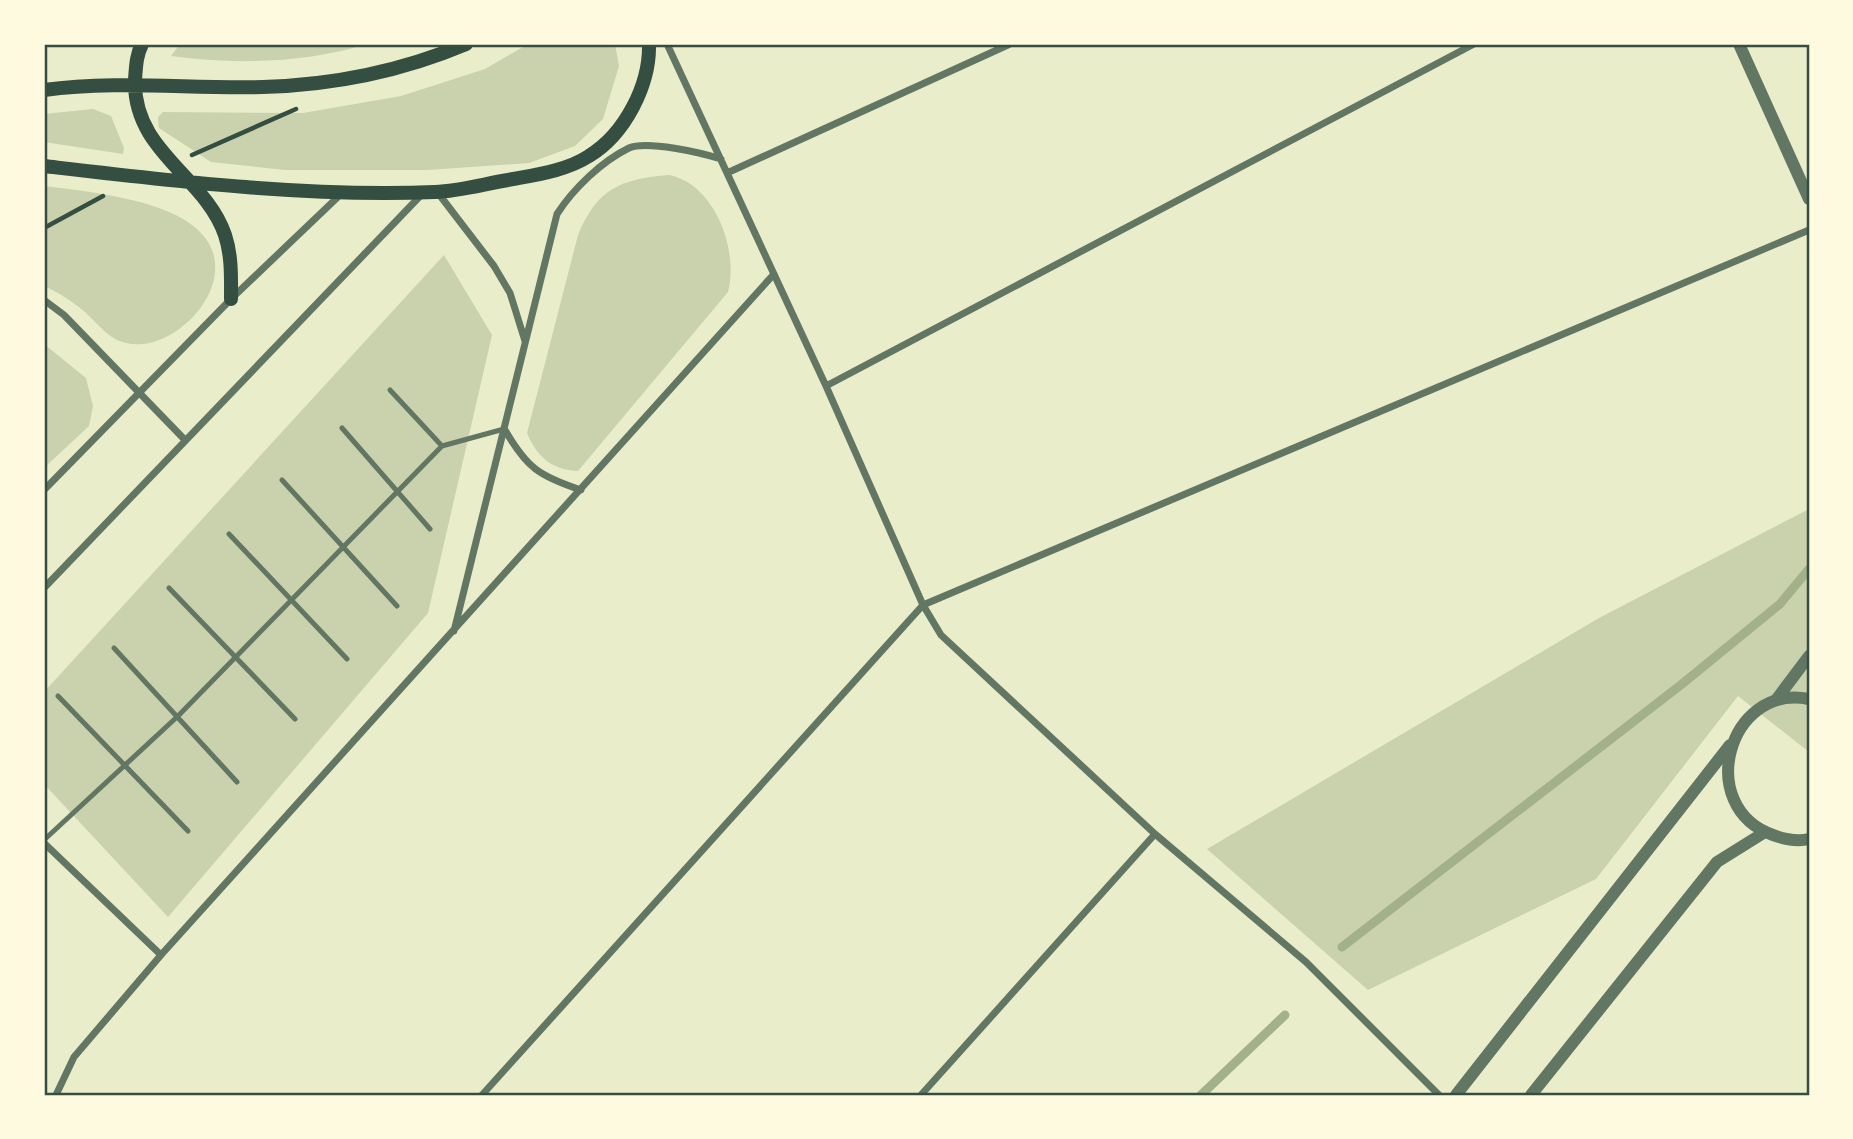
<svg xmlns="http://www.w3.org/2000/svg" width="1853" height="1139" viewBox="0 0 1853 1139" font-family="Figtree,sans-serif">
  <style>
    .green { fill: #cad2ad }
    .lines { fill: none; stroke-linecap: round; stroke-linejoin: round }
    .stream { stroke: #a3b18a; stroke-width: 9 }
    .path { stroke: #344e41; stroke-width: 4.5 }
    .service { stroke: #617663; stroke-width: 5 }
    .minor { stroke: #617663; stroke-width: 7 }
    .tertiary { stroke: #617663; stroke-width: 12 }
    .secondary { stroke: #344e41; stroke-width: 14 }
    .neatline { fill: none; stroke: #344e41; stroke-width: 2.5 }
  </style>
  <rect width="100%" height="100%" fill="#e9edc9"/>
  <path class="green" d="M180 44H368C304 63 236 65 171 56Z
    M528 44H615L619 66 603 119 575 146 529 163 428 170H285L211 162 159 128 158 117 163 112 303 113 401 96 485 69Z
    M93 109 111 116 124 148 123 154 44 142V114Z
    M669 175C715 184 739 250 728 292L578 471C552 470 537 457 527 433L578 235C597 189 620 179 669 175Z
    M44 186C86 191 159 199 192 225 254 271 178 356 126 343 110 340 99 325 88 315 76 303 59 293 44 286Z
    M444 255 492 335 428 613 168 917 44 784V692Z
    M44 344 86 378 93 406 89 426 44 468Z
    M1809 509V752L1738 696 1596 879 1368 990 1207 849 1599 618Z"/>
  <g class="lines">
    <path class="stream" d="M1342 947 1682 684 1780 604 1809 569
      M1201 1095 1285 1015"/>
    <path class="path" d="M192 155 296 109
      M44 228 103 196"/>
    <path class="service" d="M390 390 442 446
      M342 428 430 529
      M282 480 397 606
      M229 534 347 659
      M169 588 295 719
      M114 648 237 782
      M58 696 188 831
      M44 840 178 716 442 446 504 429"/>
    <path class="minor" d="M667 44 826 386 923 605 941 635 1155 834 1306 962 1439 1095
      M727 173 1010 44
      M438 193 494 266 510 293 525 341
      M44 300 64 315 185 440
      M826 386 1474 44
      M505 430C527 468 539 476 581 490
      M44 490 231 299 341 194
      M44 588 424 192
      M454 631 557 214C573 189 602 161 629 148 647 140 702 153 721 159
      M44 843 161 955
      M56 1095 74 1057 161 955 774 274
      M482 1095 923 605 1809 230
      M921 1095 1155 834"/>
    <path class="tertiary" d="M1739 44 1809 199
      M1809 699C1728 683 1694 807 1773 835 1784 839 1797 842 1809 839
      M1776 700 1809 656
      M1456 1095 1730 745
      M1531 1095 1717 862 1765 832"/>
    <path class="secondary" d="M142 44C136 56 136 67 135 80 133 152 205 176 225 235 232 256 231 278 231 299
      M44 90C117 80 190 89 263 87 333 85 402 71 466 44
      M44 166C173 181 304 197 435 192 459 191 484 184 508 180 534 175 566 171 589 156 625 134 650 85 649 44"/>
  </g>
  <rect width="1853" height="1139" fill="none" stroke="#fefae0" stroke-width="91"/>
  <rect x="46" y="46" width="1762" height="1048" class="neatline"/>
</svg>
